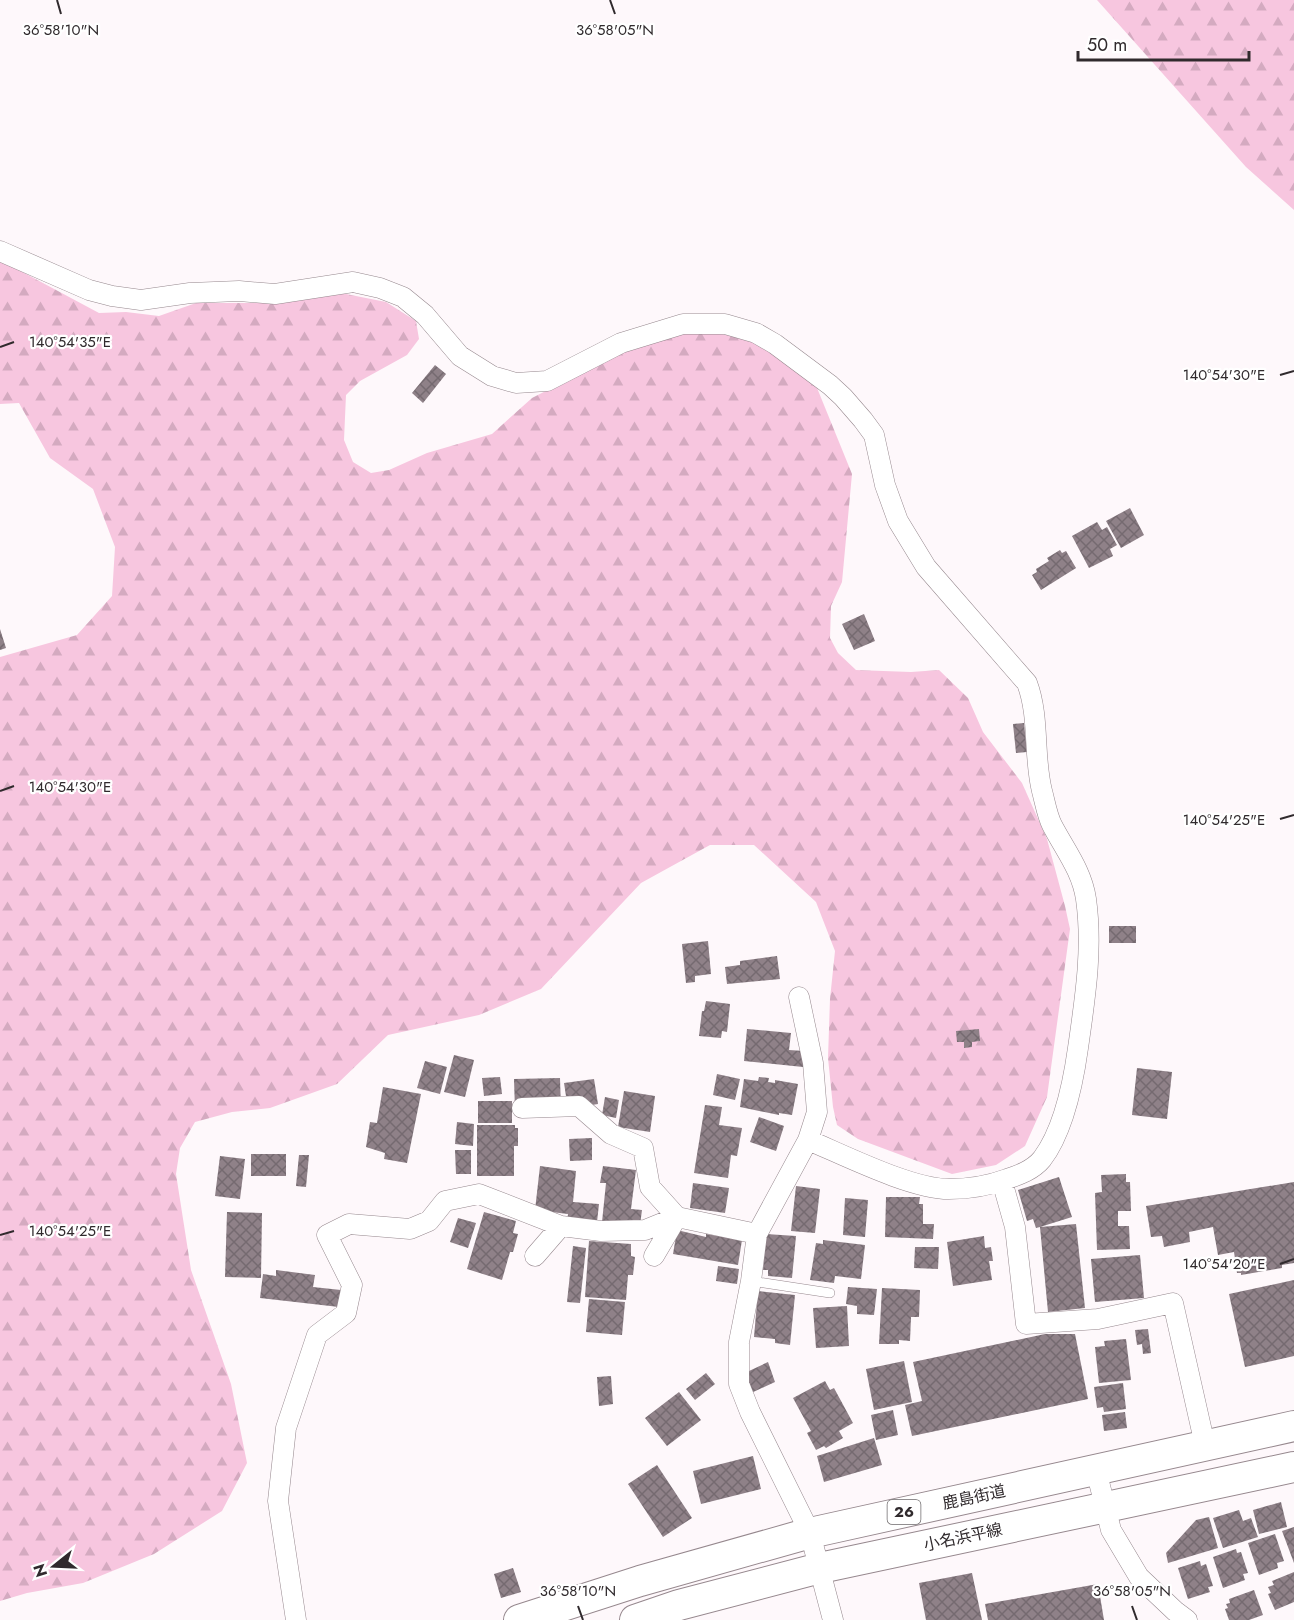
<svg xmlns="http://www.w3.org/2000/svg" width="1294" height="1620" viewBox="0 0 1294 1620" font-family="Jost,'Noto Sans JP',sans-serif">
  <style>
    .forest { fill: url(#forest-firs) }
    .building { fill: url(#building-cross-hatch) }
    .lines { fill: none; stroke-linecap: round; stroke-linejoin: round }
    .lane-casing { stroke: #96888e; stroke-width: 10 }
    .street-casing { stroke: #96888e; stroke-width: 21 }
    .primary-casing { stroke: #96888e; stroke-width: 32 }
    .lane { stroke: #fff; stroke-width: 9 }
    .street { stroke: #fff; stroke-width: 20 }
    .primary { stroke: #fff; stroke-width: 30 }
    .ticks { fill: none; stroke: #302a2d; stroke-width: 2 }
    .labels { text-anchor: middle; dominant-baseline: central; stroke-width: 4.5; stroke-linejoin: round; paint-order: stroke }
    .shield { fill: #fff; stroke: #6e6a6c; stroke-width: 1.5 }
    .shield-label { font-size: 15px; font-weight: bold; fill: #302a2d }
    .street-label { font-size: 16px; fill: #302a2d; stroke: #fff }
    .ticks-label { font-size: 15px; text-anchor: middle; fill: #302a2d; stroke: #fff; stroke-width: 4.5; stroke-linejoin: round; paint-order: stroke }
  </style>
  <defs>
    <pattern id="forest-firs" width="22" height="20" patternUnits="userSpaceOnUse" patternTransform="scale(1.5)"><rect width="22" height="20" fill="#f7c6df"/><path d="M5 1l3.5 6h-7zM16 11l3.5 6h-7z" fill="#d4aac0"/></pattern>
    <pattern id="building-cross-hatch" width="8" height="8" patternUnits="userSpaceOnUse" patternTransform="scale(1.5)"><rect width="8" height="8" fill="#8f8188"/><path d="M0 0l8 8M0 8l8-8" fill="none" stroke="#756a70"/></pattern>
  </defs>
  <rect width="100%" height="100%" fill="#fef8fb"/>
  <path class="forest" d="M1097 0H1294V210L1246 167Z
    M0 260 99 313 126 312 159 316 196 303H252L341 293 386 302 416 321 419 339 407 355 360 381 346 395 344 440 353 462 371 473 389 470 427 453 492 434 532 398 626 350 691 332 747 336 813 378 852 474 842 582 831 606 830 638 838 653 856 670 911 672 939 670 968 698 983 732 1022 783 1047 839 1065 906 1070 929 1047 1097 1025 1146 996 1165 952 1174 858 1139 837 1125 833 1107 828 1058 830 999 835 951 816 902 754 845H710L641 883 541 989 479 1015 388 1035 337 1084 270 1108 232 1112 195 1122 180 1148 176 1174 191 1270 231 1384 247 1463 222 1511 154 1554 83 1583 27 1593 0 1601V657L77 635 112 596 115 547 93 489 50 458 19 403 0 404Z"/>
  <path class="building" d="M435 365 446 374 423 403 412 393Z
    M1130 508 1144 535 1121 548 1106 521Z
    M1097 522 1102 530 1107 527 1117 545 1110 549 1113 556 1089 568 1072 536Z
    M1060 550 1062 553 1066 551 1076 568 1041 590 1032 575 1037 572 1036 569 1049 561 1047 558Z
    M864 614 875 641 854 650 842 624Z
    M0 629 6 648 0 650Z
    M1024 723 1027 752 1016 753 1013 724Z
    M1109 926H1136V943H1109Z
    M708 941 711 974 695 976V982L686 983 682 944Z
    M777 956 780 979 727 984 725 967 740 965V961Z
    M706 1001 730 1004 727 1032 722 1031 721 1038 699 1036 702 1011H704Z
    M747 1029 791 1033 789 1050 804 1051 803 1067 744 1061Z
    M979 1029 980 1041 972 1042V1047L964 1048V1042H957L956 1031Z
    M454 1055 474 1060 465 1097 444 1092Z
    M425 1061 447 1067 440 1094 417 1088Z
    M1137 1068 1172 1072 1167 1119 1132 1115Z
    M717 1074 740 1079 735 1100 713 1095Z
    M500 1077 502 1094 484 1096 482 1078Z
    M759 1077 769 1078 768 1082 775 1083V1080L798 1084 792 1115 779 1113V1115L740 1107 744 1079 758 1081Z
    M560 1078 561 1110 515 1111 514 1079Z
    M594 1079 598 1104 568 1109 564 1083Z
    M383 1087 421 1094 407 1163 384 1159 385 1153 366 1147 370 1122 377 1123Z
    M624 1091 655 1096 650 1132 618 1127Z
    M605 1097 619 1100 616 1118 602 1115Z
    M478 1101H512V1123H478Z
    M705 1105 722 1107 719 1125 742 1128 737 1156 731 1155 728 1178 694 1173Z
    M759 1117 784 1126 776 1151 750 1142Z
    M457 1122 474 1124 473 1146 455 1144Z
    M477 1125H515V1128H518V1146H514V1176H477Z
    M592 1138V1160L570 1161 569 1139Z
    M455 1150H471V1174H456Z
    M251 1154H286V1176H251Z
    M299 1155H309L306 1187 296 1186Z
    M220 1156 245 1159 240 1199 215 1196Z
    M540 1166 576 1171 573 1202 599 1204 597 1222H567L568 1214 535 1210Z
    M603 1166 636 1170 631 1209 642 1210 640 1225 602 1222 606 1183H600Z
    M1126 1174V1182H1130L1131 1211H1118V1226H1129L1130 1249 1097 1250 1095 1193 1102 1192 1101 1175Z
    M1059 1177 1072 1217 1040 1227 1076 1224 1085 1308 1048 1312 1040 1227 1036 1228 1033 1219 1027 1221 1018 1190Z
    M1294 1182V1263L1282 1265V1268L1241 1275V1273H1237L1234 1252 1218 1255 1213 1227 1189 1232 1190 1242 1164 1247 1162 1236 1151 1237 1146 1206Z
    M693 1183 729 1188 725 1213 690 1208Z
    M796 1186 820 1189 815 1233 791 1231Z
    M886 1197H920L919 1204H923V1224H934L933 1239 885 1237Z
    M845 1198 868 1200 865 1237 843 1235Z
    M227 1212 262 1213 261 1278 225 1277Z
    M484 1212 516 1221 513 1233 518 1234 513 1252H510L502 1280 467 1269Z
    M458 1218 476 1223 468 1248 450 1242Z
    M677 1230 706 1237V1234L742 1240 738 1265 673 1254Z
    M766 1234 796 1236 792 1278 768 1276V1270H763Z
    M984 1236 985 1248 991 1247 993 1261H989L992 1280 953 1286 947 1242Z
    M823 1240 865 1245 861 1279 835 1276 834 1283 810 1280 816 1243 823 1244Z
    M589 1241 631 1244V1256L635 1257 633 1275H628L626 1300 585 1297Z
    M573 1246 586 1248 580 1303 567 1302Z
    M915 1247H939L938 1269 914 1268Z
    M1140 1255 1144 1298 1095 1302 1091 1259Z
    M718 1266 739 1269 737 1284 716 1281Z
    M276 1270 315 1275 313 1287 341 1290 339 1307 260 1298 263 1274 276 1276Z
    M1294 1280V1356L1245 1367 1229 1294Z
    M848 1287 877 1289 874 1315 857 1314V1306L846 1304Z
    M882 1288 920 1290 919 1317H911L910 1341 899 1340V1344H879Z
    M758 1291 795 1295 790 1345 775 1343V1339L754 1337Z
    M589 1299 625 1302 622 1335 586 1332Z
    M847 1306 849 1346 816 1348 813 1308Z
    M1148 1329 1151 1353 1143 1354 1142 1344 1137 1345 1135 1330Z
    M1045 1334H1075L1088 1399 912 1436 905 1405 922 1401 913 1362Z
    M1126 1339 1131 1380 1099 1383 1095 1347 1105 1346 1104 1341Z
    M904 1361 912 1402 874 1410 866 1369Z
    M768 1362 775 1382 749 1394V1371Z
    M706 1373 715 1384 695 1400 686 1389Z
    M611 1376 613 1404 599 1406 597 1377Z
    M825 1381 830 1390 834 1388 853 1423 839 1431 843 1438 826 1448 824 1446 816 1450 807 1433 811 1431 793 1398Z
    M1123 1383 1126 1409 1104 1412 1103 1407 1097 1408 1094 1387Z
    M679 1392 701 1420 667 1446 645 1418Z
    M893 1410 898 1435 876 1440 871 1415Z
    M1125 1412 1127 1428 1104 1431 1102 1415Z
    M874 1438 882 1465 824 1482 817 1456Z
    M753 1456 761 1489 701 1504 693 1471Z
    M657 1465 692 1518 663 1537 628 1484Z
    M1281 1502 1287 1527 1259 1534 1253 1510Z
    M1239 1510 1243 1521 1251 1518 1258 1537 1223 1548 1213 1518Z
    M1209 1517 1218 1548 1168 1563 1166 1553 1196 1520Z
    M1294 1527V1563L1282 1531Z
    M1275 1534 1284 1561 1277 1563 1278 1568 1259 1575 1248 1543Z
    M1236 1549 1237 1553 1241 1552 1248 1573 1243 1574 1245 1580 1223 1588 1213 1557Z
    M1200 1561 1201 1566 1206 1564 1213 1586 1208 1587 1210 1592 1188 1599 1178 1568Z
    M513 1568 521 1592 501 1598 494 1574Z
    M1294 1572V1602L1275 1610 1268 1594 1271 1593 1268 1587 1274 1585 1272 1581Z
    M972 1573 982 1620H926L919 1583Z
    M1098 1584 1104 1620H988L985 1604Z
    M1254 1590 1263 1615 1249 1620H1229L1225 1609 1228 1608 1226 1604 1230 1603 1229 1599Z"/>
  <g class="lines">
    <defs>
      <path id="lane" d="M751 1281 830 1293"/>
      <path id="street" d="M0 251 89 290 112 296 141 300 190 293 239 291 275 294 353 282 380 288 403 297 425 315 460 356 492 376 516 383 547 381 621 343 683 324H725L756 333 775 344 830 385 843 397 863 420 874 435 885 485 898 521 926 567 1027 683C1040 718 1033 755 1042 791 1045 802 1047 815 1052 825 1065 850 1082 871 1086 899 1093 949 1085 999 1078 1048 1073 1084 1064 1130 1042 1159 1033 1170 1019 1175 1007 1179 988 1186 968 1189 949 1189 911 1189 844 1155 808 1140
        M799 997 813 1063 817 1112 808 1140 757 1234 751 1281 739 1342V1384L750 1412 810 1533 833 1620
        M522 1108 579 1106 611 1134 643 1148 650 1187 677 1217 654 1256
        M1002 1181 1015 1227 1026 1324 1098 1319 1173 1303 1205 1445
        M535 1256 561 1226
        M1096 1470 1111 1530 1139 1577 1175 1611 1187 1620
        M296 1620 278 1501 286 1428 317 1335 346 1313 352 1285 327 1235 349 1224 410 1229 429 1221 445 1201 479 1194 561 1226 601 1231 645 1230 677 1217 757 1234"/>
      <path id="primary" d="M519 1620 640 1581 810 1533 1294 1426
        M635 1620 679 1605 820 1568 1294 1467"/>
    </defs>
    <use href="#lane" class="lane-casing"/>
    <use href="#street" class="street-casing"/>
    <use href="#primary" class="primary-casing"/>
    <use href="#lane" class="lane"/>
    <use href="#street" class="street"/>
    <use href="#primary" class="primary"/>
  </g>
  <path class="ticks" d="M57 0 61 14M610 0 615 14M0 347 14 342M1280 375 1294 371M0 791 14 786M1280 819 1294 815M0 1235 14 1231M1280 1264 1294 1259M578 1606 583 1620M1132 1606 1137 1620"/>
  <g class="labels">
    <rect class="shield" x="887.5" y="1500" width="33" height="24" rx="4.5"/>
    <g class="shield-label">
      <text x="904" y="1512">26</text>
    </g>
    <g class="street-label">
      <text transform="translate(974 1497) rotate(-12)">鹿島街道</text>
      <text transform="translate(963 1537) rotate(-12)">小名浜平線</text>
    </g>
  </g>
  <g class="ticks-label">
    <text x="61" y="35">36°58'10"N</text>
    <text x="615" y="35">36°58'05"N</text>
    <text x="70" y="347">140°54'35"E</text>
    <text x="1224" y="380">140°54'30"E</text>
    <text x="70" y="792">140°54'30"E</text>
    <text x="1224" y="825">140°54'25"E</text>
    <text x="70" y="1236">140°54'25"E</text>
    <text x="1224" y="1269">140°54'20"E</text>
    <text x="578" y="1596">36°58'10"N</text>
    <text x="1132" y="1596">36°58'05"N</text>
  </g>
  <g transform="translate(54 1566) rotate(252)" stroke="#ffffff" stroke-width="4.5" paint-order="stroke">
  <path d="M0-4.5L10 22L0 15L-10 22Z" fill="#302a2d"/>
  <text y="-9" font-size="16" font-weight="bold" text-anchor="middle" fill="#302a2d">N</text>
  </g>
  <path d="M1078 51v9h171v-9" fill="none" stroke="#302a2d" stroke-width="3"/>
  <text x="1087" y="51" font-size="18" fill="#302a2d" stroke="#ffffff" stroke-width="4.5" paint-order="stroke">50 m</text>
</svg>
